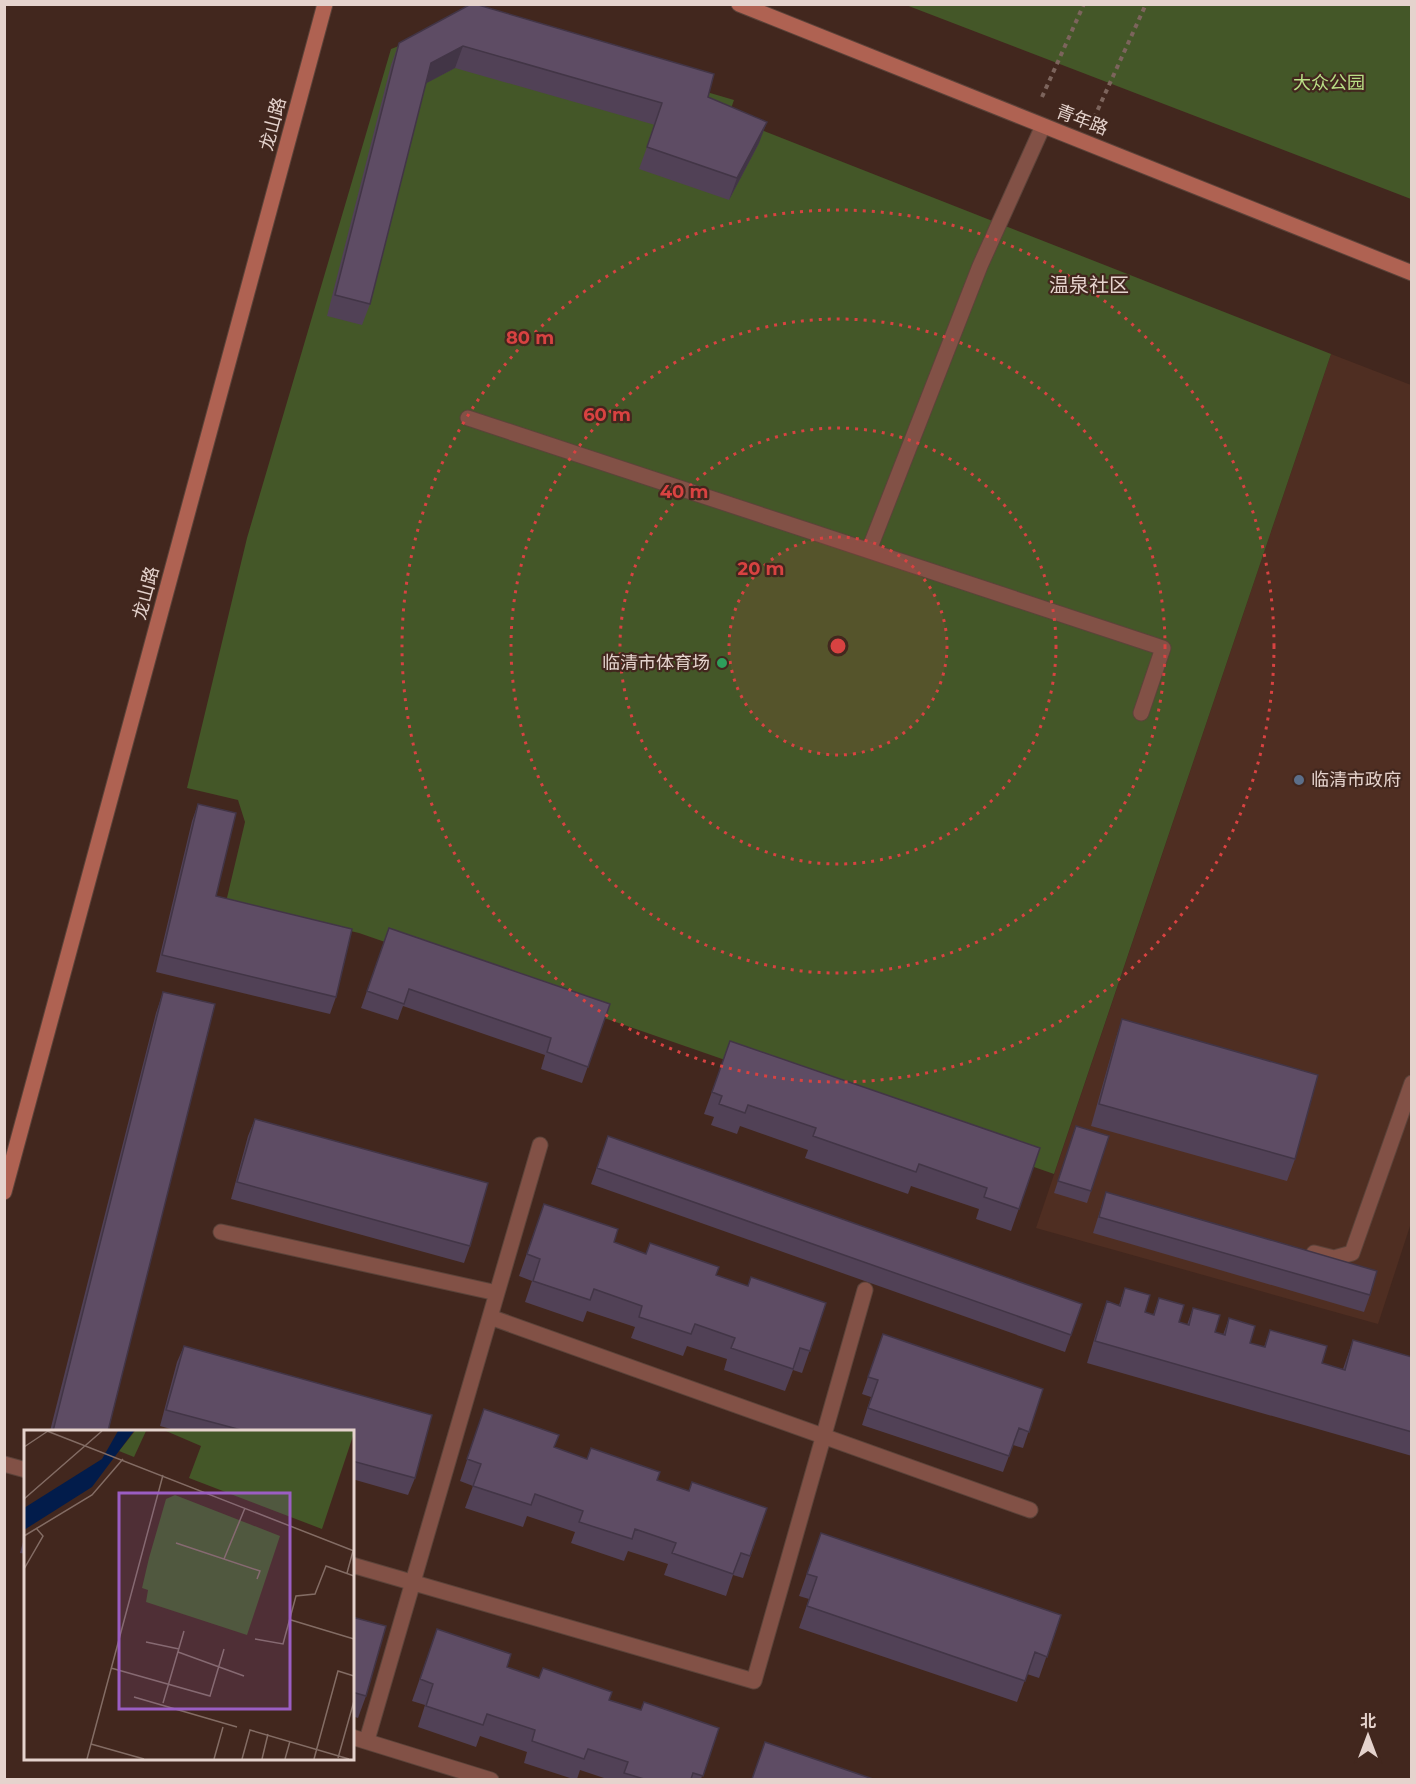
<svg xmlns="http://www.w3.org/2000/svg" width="1416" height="1784" viewBox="0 0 1416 1784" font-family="Montserrat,'Noto Sans SC',sans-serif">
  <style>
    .built { fill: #4f2e22 }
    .green { fill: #445728 }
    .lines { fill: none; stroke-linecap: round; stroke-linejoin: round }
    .lane-casing { stroke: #5c433a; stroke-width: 17 }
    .secondary-casing { stroke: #5c433a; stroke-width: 17 }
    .path { stroke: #7c645c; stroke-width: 4; stroke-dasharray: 4.5 4.5; stroke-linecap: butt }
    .lane { stroke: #825146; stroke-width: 15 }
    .secondary { stroke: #af6252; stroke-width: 15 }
    .wall { fill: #514156 }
    .shaded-wall { fill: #423546 }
    .building { fill: #5e4c64; stroke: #423546; stroke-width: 1.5 }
    .ring { fill: none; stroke: #d84241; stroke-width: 3; stroke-dasharray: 3 6 }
    .leisure-dot { fill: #2e9e5b; stroke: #42271e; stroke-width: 2 }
    .service-dot { fill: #5c6f8a; stroke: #42271e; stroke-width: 2 }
    .labels { text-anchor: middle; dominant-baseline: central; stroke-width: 4.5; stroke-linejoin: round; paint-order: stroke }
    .park-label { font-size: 18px; fill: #b9de85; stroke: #42271e }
    .street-label { font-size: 18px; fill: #e5d3cd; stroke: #42271e }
    .poi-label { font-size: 18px; fill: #e5d3cd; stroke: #42271e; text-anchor: end }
    .neighbourhood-label { font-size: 20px; fill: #e5d3cd; stroke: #42271e }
    .inset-road { fill: none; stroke: #836c64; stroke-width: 1.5 }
    .view { fill: #9b5ec3; fill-opacity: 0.15; stroke: #9b5ec3; stroke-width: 3 }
    .inset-edge { fill: none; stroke: #e5d3cd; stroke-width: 3 }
    .centre { fill: #d84241; stroke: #42271e; stroke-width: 3 }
    .ring-label { font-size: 18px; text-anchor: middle; font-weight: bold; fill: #d84241; stroke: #42271e; stroke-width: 4.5; stroke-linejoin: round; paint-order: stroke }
  </style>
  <rect width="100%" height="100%" fill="#42271e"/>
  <path class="built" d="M1331 354 1411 385 1412 1220 1378 1324 1036 1228Z"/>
  <path class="green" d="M906 5H1411V199Z
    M464 21 734 100 728 117 1331 354 1054 1174 359 933 226 902 245 822 238 800 187 788 247 538 391 49Z"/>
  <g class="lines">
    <defs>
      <path id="lane" d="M468 418 1163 648 1141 713
        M869 550 980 266 1043 126
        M221 1232 497 1293
        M1314 1253 1334 1258 1352 1253 1412 1083
        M490 1317 1030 1510
        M4 1464 26 1470
        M352 1565 754 1681 865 1290
        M352 1737 491 1780
        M367 1740 540 1145"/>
      <path id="secondary" d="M739 4 1412 273
        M4 1192 325 4"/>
    </defs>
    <use href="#lane" class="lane-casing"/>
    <use href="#secondary" class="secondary-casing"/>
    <path class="path" d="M1042 97 1084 4
      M1094 118 1146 4"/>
    <use href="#lane" class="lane"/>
    <use href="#secondary" class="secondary"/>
  </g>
  <path class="wall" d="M471 4 708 97 759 143 729 200 639 169 655 125 455 68 426 83 370 304 362 325 327 316 391 65 399 43Z
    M198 804 216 896 336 997 330 1014 156 972 192 821Z
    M389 928 610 1004 582 1083 541 1069 545 1055 403 1006 398 1020 361 1008Z
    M163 992 108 1431H50L156 1013Z
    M1122 1019 1295 1159 1287 1181 1091 1126 1115 1041Z
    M730 1041 1040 1148 1011 1231 976 1219 979 1209 911 1186 908 1194 805 1158 808 1150 740 1126 737 1134 711 1125 714 1117 704 1114Z
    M255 1119 470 1246 464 1263 231 1199 248 1136Z
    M1076 1126 1091 1191 1087 1203 1054 1193Z
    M608 1136 1082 1304 1065 1352 591 1184Z
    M1106 1192 1370 1295 1364 1312 1093 1233Z
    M544 1204 614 1242 646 1254 748 1286 826 1303 802 1373 793 1370 785 1391 724 1370 727 1359 687 1346 683 1356 631 1338 635 1327 587 1311 583 1322 525 1302 532 1281 519 1276Z
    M1125 1288 1145 1312 1153 1315 1159 1298 1179 1322 1187 1325 1193 1308 1215 1332 1223 1335 1229 1318 1250 1343 1264 1347 1270 1330 1322 1363 1343 1369 1353 1340 1412 1357V1456L1087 1363 1099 1323 1107 1301 1119 1305Z
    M883 1334 1043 1389 1023 1448 1013 1445 1003 1472 862 1425 871 1397 862 1394Z
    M184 1346 432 1415 415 1478 408 1495 352 1479V1431H178L160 1426 177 1362Z
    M484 1409 554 1447 587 1459 689 1491 767 1508 743 1578 733 1575 726 1596 664 1575 668 1564 628 1551 624 1561 571 1543 575 1532 527 1516 523 1527 465 1508 473 1486 460 1481Z
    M26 1531V1554L20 1553Z
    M821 1533 1061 1615 1039 1678 1027 1674 1017 1702 799 1628 809 1599 799 1596Z
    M352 1617 366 1696 358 1718 352 1716Z
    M437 1629 507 1667 539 1678 641 1710 719 1728 701 1779H607L580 1770 577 1779H573L524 1763 527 1752 480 1736 476 1747 418 1727 425 1705 412 1701Z"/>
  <path class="shaded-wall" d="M463 46 455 68 423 85 431 63Z
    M767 122 759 143 729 200 737 178Z"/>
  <path class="building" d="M471 4H475L714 74 708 97 767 122 737 178 647 147 662 103 463 46 431 63 370 304 335 295 399 43Z
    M198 804 236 813 216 896 352 929 336 997 162 955Z
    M389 928 610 1004 588 1067 547 1052 551 1038 409 989 404 1004 367 991Z
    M163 992 215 1004 108 1431H53Z
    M1122 1019 1318 1075 1295 1159 1099 1104Z
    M730 1041 1040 1148 1019 1209 984 1197 987 1188 919 1164 916 1172 813 1136 816 1128 748 1105 745 1113 719 1104 722 1096 712 1092Z
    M255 1119 488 1183 470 1246 237 1182Z
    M1076 1126 1109 1136 1091 1191 1058 1181Z
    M608 1136 1082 1304 1071 1335 597 1168Z
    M1106 1192 1377 1271 1370 1295 1099 1217Z
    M544 1204 618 1229 614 1242 646 1254 650 1243 719 1267 716 1275 748 1286 751 1277 826 1303 810 1351 800 1348 793 1369 731 1348 735 1338 695 1324 691 1334 639 1317 642 1306 594 1289 590 1300 533 1281 540 1259 527 1254Z
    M1125 1288 1150 1295 1145 1312 1154 1315 1159 1298 1184 1305 1179 1322 1189 1325 1193 1308 1220 1315 1215 1332 1225 1335 1229 1318 1255 1326 1250 1343 1265 1347 1270 1330 1327 1346 1322 1363 1345 1370 1353 1340 1412 1357V1432L1095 1341 1107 1301 1120 1306Z
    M883 1334 1043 1389 1029 1432 1019 1428 1009 1456 868 1408 878 1380 868 1377Z
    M184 1346 432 1415 415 1478 352 1461V1431H245L166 1410Z
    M484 1409 559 1435 554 1447 587 1459 591 1448 660 1472 657 1480 689 1491 692 1482 767 1508 750 1556 741 1553 733 1574 672 1553 676 1543 635 1529 632 1539 579 1522 583 1511 535 1494 531 1505 473 1486 481 1464 467 1459Z
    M821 1533 1061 1615 1047 1657 1035 1652 1025 1681 807 1606 817 1577 807 1574Z
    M352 1617 386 1626 366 1696 352 1692Z
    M437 1629 511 1654 507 1667 539 1678 543 1668 612 1692 609 1700 641 1710 644 1702 719 1728 703 1776 693 1773 691 1779H644L624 1773 628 1762 588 1749 584 1759 532 1741 535 1730 487 1714 483 1725 426 1706 433 1684 420 1679Z
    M765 1742 873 1779H752Z"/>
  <circle cx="838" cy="646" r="109" fill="#d84241" fill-opacity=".12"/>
  <g class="ring">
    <circle cx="838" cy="646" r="109"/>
    <circle cx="838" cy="646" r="218"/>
    <circle cx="838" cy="646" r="327"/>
    <circle cx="838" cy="646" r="436"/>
  </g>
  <circle class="leisure-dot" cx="722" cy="663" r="6"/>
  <circle class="service-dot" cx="1299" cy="780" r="6"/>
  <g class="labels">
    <g class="park-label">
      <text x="1329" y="83">大众公园</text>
    </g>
    <g class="street-label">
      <text transform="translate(1082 120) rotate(21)">青年路</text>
      <text transform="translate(273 124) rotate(-75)">龙山路</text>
      <text transform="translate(146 593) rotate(-75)">龙山路</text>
    </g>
    <g class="poi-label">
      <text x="710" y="663">临清市体育场</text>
      <text x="1311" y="780" text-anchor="start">临清市政府</text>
    </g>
    <g class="neighbourhood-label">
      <text x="1089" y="285">温泉社区</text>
    </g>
  </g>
  <g transform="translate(24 1430)">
    <rect width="330" height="330" fill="#42271e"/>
    <path d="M111 1H122L110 27 95 21ZM142 1H330V3L298 99 165 48 177 16ZM151 65 256 106 223 205 122 172 124 160 118 158 125 128 142 69Z" fill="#445728"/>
    <path d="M94 1H110L68 57 0 100V78L78 29Z" fill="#021c4b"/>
    <path class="inset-road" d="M23 1 330 121M0 17 24 1M0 69 78 1M0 106 68 65 99 29M152 113 236 141 233 149M200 129 221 78M0 139 19 106 12 98M323 143 329 121M267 190 330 209M231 209 259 214 272 166 291 164 302 136 330 146M122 212 155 219M154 222 220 246M87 238 186 266 200 219M110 267 213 297M139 273 160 201M67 314 120 329M314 328 330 271M63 329 139 45M190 329 199 297M218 329 226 300 325 329M238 329 244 304M261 329 266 311M290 329 314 241 330 246"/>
    <path class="view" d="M95 63H266V279H95Z"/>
    <rect width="330" height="330" class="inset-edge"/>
  </g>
  <circle cx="838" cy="646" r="9" class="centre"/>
  <g class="ring-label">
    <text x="530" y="344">80 m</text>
    <text x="607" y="421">60 m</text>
    <text x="684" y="498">40 m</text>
    <text x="761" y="575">20 m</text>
  </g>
  <rect width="1416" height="1784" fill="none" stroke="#e5d3cd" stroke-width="12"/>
  <g transform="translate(1368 1736)" stroke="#42271e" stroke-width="4.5" paint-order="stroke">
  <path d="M0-4.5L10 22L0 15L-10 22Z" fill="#e5d3cd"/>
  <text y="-9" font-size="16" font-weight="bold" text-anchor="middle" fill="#e5d3cd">北</text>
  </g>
</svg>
